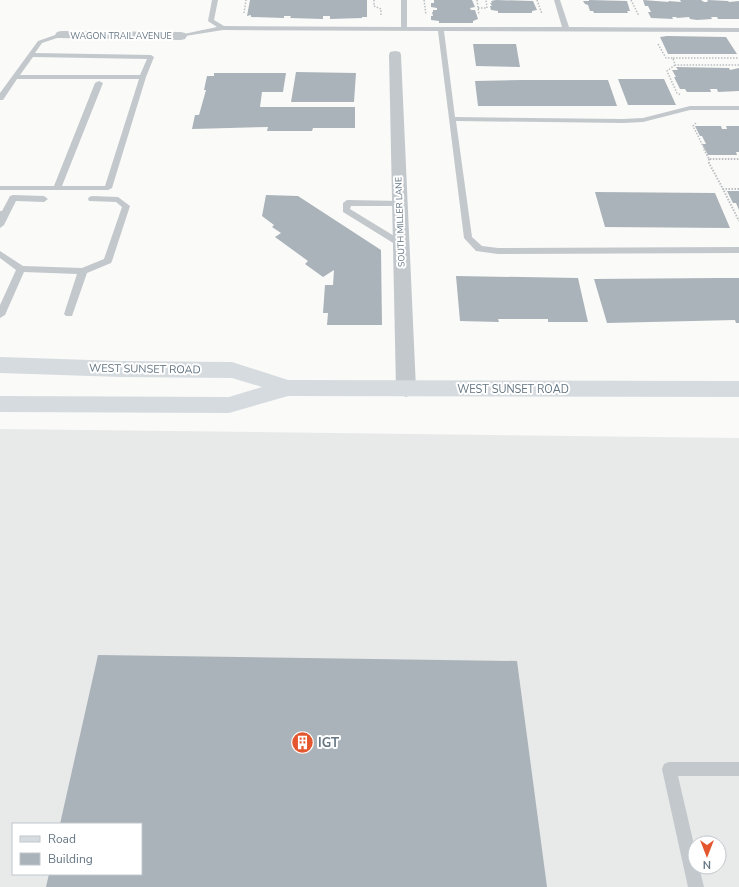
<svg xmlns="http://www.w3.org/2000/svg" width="739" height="887" viewBox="0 0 739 887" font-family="'Nunito Sans',sans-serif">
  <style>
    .built { fill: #e8e9e9; fill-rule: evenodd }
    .building { fill: #aab3b9 }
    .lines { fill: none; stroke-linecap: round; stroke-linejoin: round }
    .path-far1 { stroke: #bbbfc2; stroke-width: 1.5; stroke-dasharray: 1.5 1.5; stroke-linecap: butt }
    .path { stroke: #bbbfc2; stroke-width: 2; stroke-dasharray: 1.5 1.5; stroke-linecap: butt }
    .service { fill: #c3c8cc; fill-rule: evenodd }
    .minor { fill: #c3c8cc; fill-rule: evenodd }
    .secondary { fill: #d6dbdf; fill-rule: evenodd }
    .labels { text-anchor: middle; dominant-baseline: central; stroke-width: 4; stroke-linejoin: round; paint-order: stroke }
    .far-street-label { font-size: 9px; fill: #657683; stroke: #fff }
    .street-label { font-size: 11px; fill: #657683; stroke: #fff }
    .near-poi-label { font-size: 13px; font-weight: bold; fill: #657683; stroke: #fff; text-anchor: start }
  </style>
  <rect width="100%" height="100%" fill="#fafaf8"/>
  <path class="built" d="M0 429 739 438V887H0ZM13 824H141V874H13ZM695 843H719V867H695Z"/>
  <path class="building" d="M250 0H367V17H362V18L330 19V16H323V19L290 18 291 16H284V18L251 17V15L247 16Z
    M434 0H472L475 7 470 8 471 10H475L478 19 473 21V23H439V21L431 20V16H433L432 12H433V10H437V8L431 7V3H434Z
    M496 0 533 1 537 10 532 11V13H498V11L491 10 490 6H492L490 3H492L491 1Z
    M589 0 627 1 630 11H627L628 13H594L593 11H590L588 5 585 4 583 1H589Z
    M643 0 669 2 668 1 681 2 680 0H701L704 2H707L708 0 728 1 729 2 739 1V19H718L717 17H711L712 19 697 20 690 19 689 17 677 18 676 17H672L673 19 651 18 648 12H651L648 6H645Z
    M667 36 726 37 737 54H668L660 37Z
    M473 44H516L520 67 476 66Z
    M676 67 729 68 730 70 739 68V91L718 92 717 89H710L711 92H687L685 89H680L674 77H676L672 70H678Z
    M296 72 356 73 354 102H291Z
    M214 73H286L283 92H262L260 107H355V128H313L312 131H267L268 127 192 129 195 115H199L206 90H204L207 76H214Z
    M618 79H664L676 105H628Z
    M522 80H608L617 106H478L475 81Z
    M695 126H721L722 129H727L726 126H739V152H736L737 155H708L702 144H706L702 136H700Z
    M727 191H739V210L736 203H733Z
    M595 192 715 193 730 228 605 227Z
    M266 195 298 196 381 250 382 325H327L328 313H323L325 285H333L334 270 323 277 305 264 308 261 275 237 281 233 272 227 274 225 262 216Z
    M456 276 578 278 588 322H548V319H498L499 322 460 321Z
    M717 278H739V323H736L735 320 607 323 594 279Z
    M98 655 517 661 547 887H46L49 874H141V824H60Z"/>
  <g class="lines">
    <path class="path-far1" d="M374 0V6L381 9V15
      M424 0 426 15
      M477 0 479 15
      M537 0 542 14
      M631 0 639 16
      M478 8H487L486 0
      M244 13 246 0
      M658 44 666 58H673L675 65H739
      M673 58H739
      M675 65 667 71 677 93 681 95
      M696 123 693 126 705 150"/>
    <path class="path" d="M704 149 709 159H739
      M709 159V163L723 189
      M739 189H723L739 221"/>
    <path class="service" d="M212 0H218L214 20 224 26 401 27V0H407V27H562L554 0H560L569 27 739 28V32L444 31 455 117 623 119 643 118 690 106H739V110H690L643 122 623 123 456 121 472 237 482 246 498 248 739 247V253L498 254 476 251 464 238 438 31 223 30 179 37V35L217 27 208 21Z
      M61 33 63 34V36L42 43 35 53 151 55 154 57 146 77 112 188 108 190H0V186H54L95 83 99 81 103 83 62 186H105L139 79H17L3 100H0V93L38 41ZM33 57 147 59 140 75H20Z
      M13 195 44 196 48 199 44 202 16 201 4 225 0 228V211H2L10 196Z
      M92 196 118 197 130 206 112 261 111 263 87 273 72 316H66L64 314 77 274 24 272 5 315 0 318V305L16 270 0 258V251L23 266 82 268 104 259 122 207 116 202 89 201 88 199 89 197Z
      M347 200 402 201 403 203 399 206H351L350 209 404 242 405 244 404 246H398L343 212V203Z
      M669 762H739V776H678L695 849V867H699L704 887H688L662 769 664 764Z"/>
    <path class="minor" d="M61 31 181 32 185 33 187 36 185 39 181 40 57 38 55 35 57 32Z
      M395 51 400 52 401 55 416 389 413 394 406 397 399 394 396 389 389 55 390 52Z"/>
    <path class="secondary" d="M0 357 121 361 232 362 288 380 739 381V397L288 396 229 413 0 412V396L229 397 262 387 232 378 121 377 0 373Z"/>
  </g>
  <defs>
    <symbol id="building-disc" viewBox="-11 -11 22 22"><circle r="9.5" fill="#e4572e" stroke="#fff"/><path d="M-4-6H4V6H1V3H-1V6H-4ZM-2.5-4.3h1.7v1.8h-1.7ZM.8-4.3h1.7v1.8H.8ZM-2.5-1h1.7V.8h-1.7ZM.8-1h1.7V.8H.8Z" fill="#fff"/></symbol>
  </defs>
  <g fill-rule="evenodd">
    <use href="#building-disc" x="290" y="730" width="25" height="25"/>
  </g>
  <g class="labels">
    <g class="far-street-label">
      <text x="121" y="36">WAGON TRAIL AVENUE</text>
      <text transform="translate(400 222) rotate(-92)">SOUTH MILLER LANE</text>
    </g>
    <g class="street-label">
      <text transform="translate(145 369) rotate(1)">WEST SUNSET ROAD</text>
      <text x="513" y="389">WEST SUNSET ROAD</text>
    </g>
    <g class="near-poi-label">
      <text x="318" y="743">IGT</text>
    </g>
  </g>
  <rect x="12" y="823" width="130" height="52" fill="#ffffff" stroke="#c1c8cd"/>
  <rect x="20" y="836" width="20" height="6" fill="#d6dbdf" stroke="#c1c8cd"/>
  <text x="48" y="843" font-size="12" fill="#657683">Road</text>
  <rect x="20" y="853" width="20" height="12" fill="#aab3b9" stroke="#c1c8cd"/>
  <text x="48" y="863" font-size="12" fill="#657683">Building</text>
  <g transform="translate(707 855) rotate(180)"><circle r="19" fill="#ffffff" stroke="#c1c8cd"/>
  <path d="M0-3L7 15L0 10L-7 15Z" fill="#e4572e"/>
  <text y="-6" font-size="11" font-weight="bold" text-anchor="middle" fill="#657683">N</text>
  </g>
</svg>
